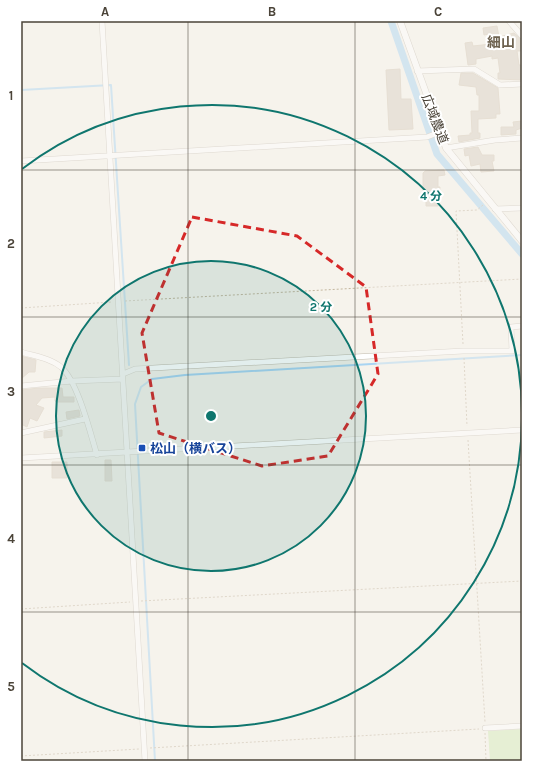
<svg xmlns="http://www.w3.org/2000/svg" width="543" height="782" viewBox="0 0 543 782" font-family="Karla,'Noto Sans JP',sans-serif">
  <style>
    .green { fill: #d2eab5 }
    .lines { fill: none; stroke-linecap: round; stroke-linejoin: round }
    .stream { stroke: #a9d4f2; stroke-width: 2 }
    .canal { stroke: #a9d4f2; stroke-width: 7 }
    .building { fill: #d8cfc1; stroke: #d3c7b4 }
    .minor-casing { stroke: #c2bbae; stroke-width: 6 }
    .tertiary-casing { stroke: #c2bbae; stroke-width: 7 }
    .path { stroke: #c4b79f; stroke-width: 1; stroke-dasharray: 2 2; stroke-linecap: butt }
    .minor { stroke: #fff; stroke-width: 5 }
    .tertiary { stroke: #fff; stroke-width: 6 }
    .marked { fill: none; stroke: #d62828; stroke-width: 3; stroke-dasharray: 8 5; stroke-linejoin: round }
    .grid { fill: none; stroke: #4b4439; stroke-width: 1; stroke-opacity: 0.55 }
    .ring { fill: none; stroke: #0f766e; stroke-width: 2 }
    .transit-dot { fill: #1a4fb4; stroke: #fff; stroke-width: 1.5 }
    .labels { text-anchor: middle; dominant-baseline: central; stroke-width: 4; stroke-linejoin: round; paint-order: stroke }
    .street-label { font-size: 13px; fill: #4b4439; stroke: #fff }
    .transit-label { font-size: 13px; font-weight: bold; fill: #164399; stroke: #fff; text-anchor: start }
    .neighbourhood-label { font-size: 14px; font-weight: bold; fill: #6e6250; stroke: #fff }
    .centre { fill: #0f766e; stroke: #fff; stroke-width: 2 }
    .ring-label { font-size: 12px; text-anchor: middle; font-weight: bold; fill: #0f766e; stroke: #fff; stroke-width: 4; stroke-linejoin: round; paint-order: stroke }
    .neatline { fill: none; stroke: #4b4439; stroke-width: 1.5 }
    .grid-label { font-size: 13px; text-anchor: middle; font-weight: bold; fill: #4b4439 }
  </style>
  <rect width="100%" height="100%" fill="#f6f3ec"/>
  <path class="green" d="M522 729V761H490L488 731Z"/>
  <g class="lines">
    <path class="stream" d="M21 90 111 85 129 365
      M155 761 135 404 141 387 152 379 185 375 522 355"/>
    <path class="canal" d="M391 21 437 154 522 254"/>
  </g>
  <path class="building" d="M497 26 499 37 514 33 522 40V51H517L519 65H522V80L498 79V73H500L498 58 492 59V56L476 59V64L468 65 465 43 472 42 473 46 491 44 489 34 484 35 483 28Z
    M400 69 401 99H411L413 129 389 130 386 70Z
    M461 73H473L498 88 500 114H496V118L478 119V133H480V138L459 142 458 136 470 135V133H472L471 111H479V95H477L476 87 459 85Z
    M522 121V128L516 130V134L501 135V127H514L513 122Z
    M478 147 482 155H494V161H492L494 171 481 172 480 164 471 166 469 155 465 156 464 149Z
    M444 170 445 175 438 176V187H440L438 206H426V194H423V173L425 171Z
    M21 356 36 360 35 372H29L21 379Z
    M39 388H62L63 397H74V402H58L55 401V397L42 398 36 405 44 408 37 421 30 418 27 427 21 424V390Z
    M79 410 80 416 67 419 66 412Z
    M62 430V436L44 438V432Z
    M105 460H111L112 481H105Z
    M52 462H67V478H52Z"/>
  <g class="lines">
    <defs>
      <path id="minor" d="M102 21 145 761
        M509 21 522 36
        M417 71 474 69 500 85 522 84
        M446 148 495 140 522 138
        M21 161 427 137 440 132
        M495 209 522 208
        M21 352C34 356 50 358 61 367 78 382 90 432 97 455
        M123 374 135 369 463 351H512L511 327 522 326
        M21 386 72 381 123 379
        M21 433 85 419
        M21 458 522 430
        M485 728 522 726"/>
      <path id="tertiary" d="M400 21 446 148 522 241"/>
    </defs>
    <use href="#minor" class="minor-casing"/>
    <use href="#tertiary" class="tertiary-casing"/>
    <path class="path" d="M125 301 522 279
      M21 308 112 302
      M463 344 456 211 477 210 483 205
      M464 358 467 426
      M468 440 485 722
      M141 601 522 581
      M21 609 130 602
      M485 733 486 761
      M150 748 479 729
      M21 756 139 749"/>
    <use href="#minor" class="minor"/>
    <use href="#tertiary" class="tertiary"/>
  </g>
  <path d="M0 0H543V782H0ZM192 217 297 236 366 287 378 374 328 456 262 466 159 433 142 333Z" fill="#f6f3ec" fill-opacity=".55" fill-rule="evenodd"/>
  <path class="marked" d="M192 217 297 236 366 287 378 374 328 456 262 466 159 433 142 333Z"/>
  <path class="grid" d="M188 21V761M355 21V761M21 170H522M21 317H522M21 465H522M21 612H522"/>
  <circle cx="211" cy="416" r="155" fill="#0f766e" fill-opacity=".12"/>
  <g class="ring">
    <circle cx="211" cy="416" r="155"/>
    <path d="M522 419A311 311 0 0 1 22 663M22 169A311 311 0 0 1 522 413"/>
  </g>
  <rect class="transit-dot" x="138" y="444" width="8" height="8" rx="2"/>
  <g class="labels">
    <g class="street-label">
      <text transform="translate(435 119) rotate(69)">広域農道</text>
    </g>
    <g class="transit-label">
      <text x="150" y="448">松山（横バス）</text>
    </g>
    <g class="neighbourhood-label">
      <text x="501" y="42">細山</text>
    </g>
  </g>
  <circle cx="211" cy="416" r="6" class="centre"/>
  <g class="ring-label">
    <text x="431" y="200">4 分</text>
    <text x="321" y="311">2 分</text>
  </g>
  <rect width="543" height="782" fill="none" stroke="#ffffff" stroke-width="44"/>
  <rect x="22" y="22" width="499" height="738" class="neatline"/>
  <g class="grid-label">
    <text x="105" y="16">A</text>
    <text x="272" y="16">B</text>
    <text x="438" y="16">C</text>
    <text x="11" y="100">1</text>
    <text x="11" y="248">2</text>
    <text x="11" y="396">3</text>
    <text x="11" y="543">4</text>
    <text x="11" y="691">5</text>
  </g>
</svg>
